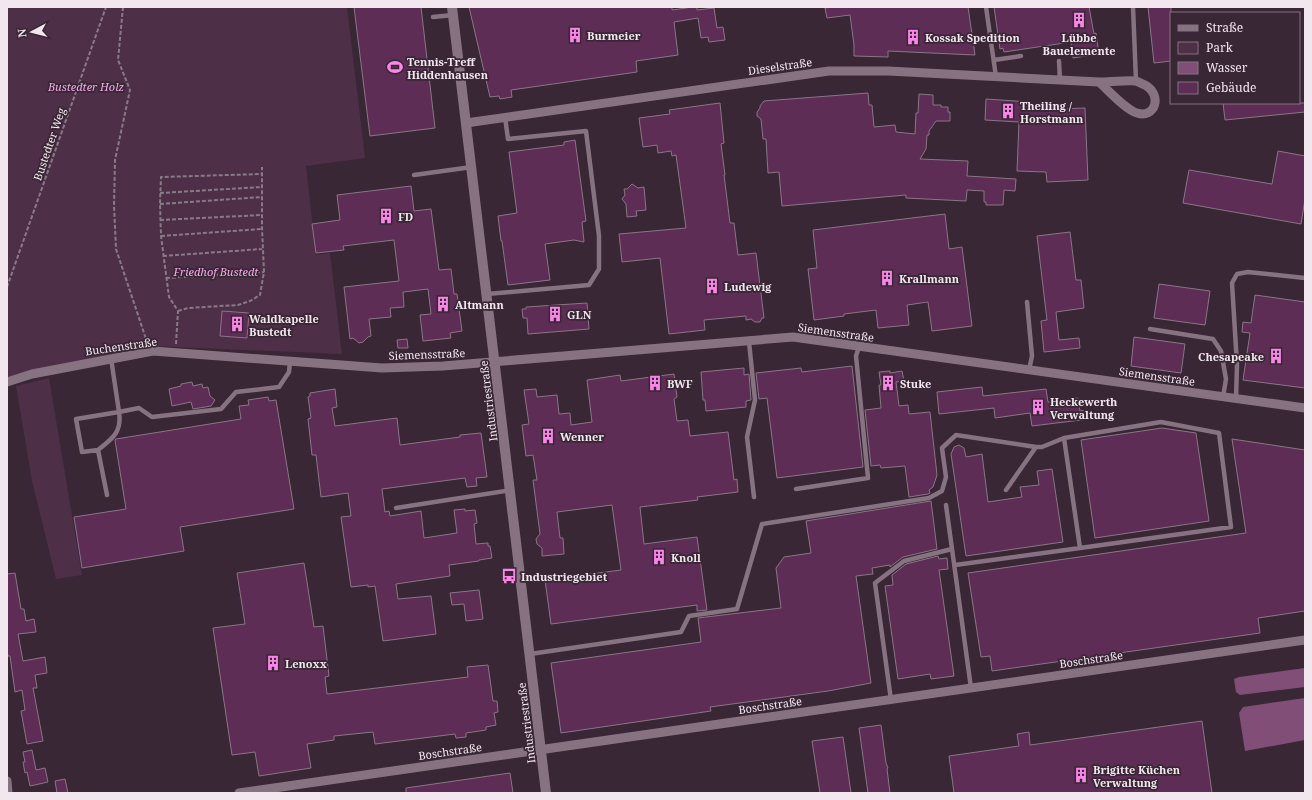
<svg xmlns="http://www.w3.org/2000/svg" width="1312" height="800" viewBox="0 0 1312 800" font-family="'Noto Serif',serif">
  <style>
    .green { fill: #4e2f48 }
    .water { fill: #814e78 }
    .building { fill: #5d2d55; stroke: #8a7586 }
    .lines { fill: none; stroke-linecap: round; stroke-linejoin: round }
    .path { stroke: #897a86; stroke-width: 2; stroke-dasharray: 4 2; stroke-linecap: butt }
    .service { stroke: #877282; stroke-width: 4.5 }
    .minor { stroke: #877282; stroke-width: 9 }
    .tertiary { stroke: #877282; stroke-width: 10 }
    .labels { text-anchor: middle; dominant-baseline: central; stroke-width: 3.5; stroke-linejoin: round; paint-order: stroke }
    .poi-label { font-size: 11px; font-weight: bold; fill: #f2e6ef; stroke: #392735; text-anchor: start }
    .street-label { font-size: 11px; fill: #f2e6ef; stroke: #392735 }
    .park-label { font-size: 11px; font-style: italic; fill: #f6a9e8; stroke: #392735 }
  </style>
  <rect width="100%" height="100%" fill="#392735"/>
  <path class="green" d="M7 7H347L365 158 306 166 316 255 330 253 342 354 152 346 7 377Z
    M49 378 82 575 56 579 32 481 16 386Z"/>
  <path class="water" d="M1305 668V687L1240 695 1236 692 1234 679 1239 677Z
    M1305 698V740L1245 751 1239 713 1243 707Z"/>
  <path class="building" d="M354 7H421L435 128 370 136Z
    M469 7H672V10L693 7H697V10L714 8 717 28 723 27 725 40 709 42 708 37 701 38 698 18 674 22 678 55 636 61 637 72 511 90 512 97 500 99 499 96 490 97Z
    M832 7H968L975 55 888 51V57L854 56V45L850 15 827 18 825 8Z
    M994 7H1089L1094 34 1096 33 1099 54 1073 58 1071 42 1004 52 1003 48 1000 49Z
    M1148 7H1171V61L1154 63Z
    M868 93 869 105H872L874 127 895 125 896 132 915 134 916 113H918L919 94 933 95V105H941V107H948V112H950V121H936L929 131V135H927L926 149 920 159 968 161 967 176 1016 179 1015 191 1004 190 1003 205H986V202H984V191L967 190 966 201 906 198V195L782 206 779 172 768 173 766 139H763L761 119 757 116V112L760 108V106L764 101Z
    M986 99 1030 102V110L1085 108 1088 180 1047 182 1046 172 1017 171 1019 122 985 120Z
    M720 103 724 143 721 144 725 175H724L730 223H734L738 255 756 253 764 318H762L760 322H755L751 319 746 320V316L704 320 705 330 669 334 660 258 622 262 619 234 686 228 676 155 672 156 671 151 658 153 657 145 643 147 639 118 670 114 669 110Z
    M1223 103H1305V112L1225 120Z
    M575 140 586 221 582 222 584 242 574 240 545 244 550 280 508 285 502 241H501L498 216 517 213 509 152 564 145V142Z
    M1278 151 1305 156V199L1301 224 1183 203 1189 170 1272 184Z
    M632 184 638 188 644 187 646 210 636 211 637 216 627 217 626 204 622 199 625 195 624 189H627Z
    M411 186 414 211 431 209 439 270 451 269 454 294H457L462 331 450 333 451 338 423 341 420 315 431 314 428 289 403 292 404 307 390 308 391 317 369 319 371 336 368 337 363 342 359 343 353 338 350 339 344 287 399 281 394 240 343 246 344 250 316 253 312 224 340 220 337 195Z
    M945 214 949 249 962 247 972 326 932 331 928 302 907 305 909 325 878 328 876 310 844 314V316L814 320 808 269 817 268 813 230Z
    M1070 232 1076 280H1081L1084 308 1056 312 1059 340 1079 338 1080 348 1044 352 1041 321 1047 320 1037 236Z
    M1159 284 1210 291 1205 325 1154 318Z
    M1255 295 1305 302V388L1243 380 1250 333 1242 332 1243 322 1251 323Z
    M587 303 589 329 528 334 527 318H523L522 309H526V307Z
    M222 311 249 313 247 338 220 336Z
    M1134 337 1185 344 1181 373 1131 366Z
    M407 339 408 348H398L397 340Z
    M852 366 863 467 777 478 767 398 759 399 756 373 801 368 802 372Z
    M744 368V375L749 374 751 400 746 401V407L706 411 705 400H703L701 372Z
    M890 371V373L902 371 904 381 896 382 899 406 908 405 909 414 930 412 937 475 933 487 929 490 930 493 928 494 909 497 905 466 881 468 880 465 871 466 865 410 881 408 879 385H881L879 372Z
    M674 374 677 397 674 399 677 421 688 420 690 436 728 432 734 480 737 479 738 492 697 497 698 500 640 507 644 544 697 537 707 610 697 611V605L551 624 545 580 621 570 612 505 557 512 560 538H563L564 554 542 556V548L537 544 536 539 540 534 533 480H537L533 455 526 456 522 425 529 424 524 390 536 389 537 397 557 395 559 414 570 413 571 425 592 422 587 380 620 375 621 381Z
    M192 382 193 386 202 384 203 388 208 387 210 396 215 400 211 406 193 409 191 402 172 406 169 389 181 386V384Z
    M982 387 983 396 1046 389 1048 402 1078 398 1080 411 1087 410 1089 419 1032 426 1030 413 995 418 994 408 939 414 937 392Z
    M335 389 337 407 332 408 335 426 397 418 400 445 460 437V435L481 433 487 477 476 478 477 486 467 487 465 478 382 489 385 512 389 511 390 516 421 511 424 538 457 533 454 510 465 509V511L475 510 477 523 474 524 476 544 488 543V546H490L492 558 479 560V561L449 565 450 576 396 584 398 599 431 596 436 634 383 641 375 586 368 587V585L351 587 341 517 351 516 348 493 321 497 316 455H312L308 419 311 418 308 397 310 396V393Z
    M268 397 269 401 276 400 294 509 180 527 184 551 82 568 74 517 126 509 115 440 116 439 241 419 239 406 249 405 248 400Z
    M1162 428 1196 433 1209 521 1095 538 1081 440Z
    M1232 439 1305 450V611L1258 618 1260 633 992 671 990 656 981 657 968 573 1246 533Z
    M959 445 964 448 966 457 982 454 988 502 1022 497 1020 487 1039 485 1037 471 1052 469 1063 542 966 556 951 454 954 447Z
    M931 501 937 549 903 557 890 567V565L872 568 873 574 856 576 871 683 828 691 710 707 711 711 561 733 551 663 701 642 698 618 781 608 776 568 784 557 811 553 806 521Z
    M938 556 939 559 947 558 948 569 939 570 954 676 931 679 930 674 898 679 885 586 893 585 892 575 906 564Z
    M304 563 314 627 323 626 329 676 325 677 327 694 468 677 467 667 488 665 493 701H497L498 712 494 713 496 725 486 727V730L466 733V737L456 738 455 734 375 744 373 732 334 736V740L307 744 311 768 259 776 255 752 232 755 213 628 245 624 237 573Z
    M15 573 21 609H24L26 621 34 619 36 632 18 634 23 661 45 657 47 673 35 675 37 688H33L43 741 27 744 21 711 25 710 22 690 15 692 10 656H8L7 650V574Z
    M479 590 483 619 466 621 464 604 452 605 450 593Z
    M1202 721 1212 793H954L949 756 1019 746 1017 734 1029 732 1030 745Z
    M881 725 886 763 888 768 887 769 890 793H868L859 728Z
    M843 737 851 793H820L812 741Z
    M32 750 36 770 45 768 48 782 30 786 27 772 25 773 23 762H25L23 752Z
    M510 773 513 793H406V788Z
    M65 779 68 793H57L55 781Z"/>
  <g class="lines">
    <path class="path" d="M123 7 118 60 130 90 115 160 114 205 116 249 147 342
      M160 193 262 187
      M160 204 262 197
      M160 220 262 215
      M161 236 261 229
      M163 256 262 249
      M166 278 264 272
      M7 287 106 7
      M178 311 188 308 238 305 250 301 260 295 264 272 262 228V167
      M176 344 178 311 169 297 161 236 160 204 161 177 262 174"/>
    <path class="service" d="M986 7 996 77
      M1133 7 1136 81
      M433 17 453 15
      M994 60 1021 56
      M1059 61 1060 80
      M414 175 472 167
      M487 294 589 285 599 269V236L586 131 508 139 505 117
      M1027 302 1032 356 1029 370
      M1150 329 1213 339 1221 351 1226 379 1223 397
      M749 342 755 400 747 437 754 497
      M111 358 119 412 139 408 152 417 221 409 236 392 279 387 289 372 290 362
      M1236 399 1237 365 1232 283 1237 274 1248 272 1305 278
      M1064 438 1161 422 1219 433 1231 527 1080 548
      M98 450 82 452 76 419 119 412C122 432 113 438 98 450L107 495
      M796 489 868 478 856 356 859 347
      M946 505 971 688
      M396 508 511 490
      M955 565 1080 548 1064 438 1042 447H1036L1006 490
      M530 654 681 632 689 616 737 609 762 524 929 498 942 491 946 477 942 448 956 435 1036 447
      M891 700 875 583 904 561 952 549"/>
    <path class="minor" d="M466 123 829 71H888L1099 82C1108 90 1126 110 1137 113 1155 119 1163 95 1145 85 1142 84 1139 82 1136 81 1128 80 1108 82 1099 82
      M7 382 32 374 153 351 382 368 443 366 793 337 1305 408
      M7 781 8 793
      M239 793 1305 640"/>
    <path class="tertiary" d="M452 7 546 793"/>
  </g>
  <defs>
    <symbol id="building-bare" viewBox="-9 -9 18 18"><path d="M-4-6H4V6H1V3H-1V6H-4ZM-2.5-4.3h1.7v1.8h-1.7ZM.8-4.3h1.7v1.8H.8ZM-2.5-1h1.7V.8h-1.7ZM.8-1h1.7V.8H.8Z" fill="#fa87e7" stroke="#392735" stroke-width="2.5" paint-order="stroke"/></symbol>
    <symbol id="stadium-bare" viewBox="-9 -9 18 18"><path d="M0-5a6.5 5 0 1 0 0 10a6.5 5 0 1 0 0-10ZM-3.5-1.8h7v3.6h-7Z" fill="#fa87e7" stroke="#392735" stroke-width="2.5" paint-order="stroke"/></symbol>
    <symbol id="bus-bare" viewBox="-9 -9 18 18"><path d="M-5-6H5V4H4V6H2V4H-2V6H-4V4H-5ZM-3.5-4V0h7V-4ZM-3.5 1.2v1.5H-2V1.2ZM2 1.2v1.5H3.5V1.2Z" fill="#fa87e7" stroke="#392735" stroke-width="2.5" paint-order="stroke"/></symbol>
  </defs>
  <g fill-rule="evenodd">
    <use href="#building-bare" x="1068" y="9" width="22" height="22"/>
    <use href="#building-bare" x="564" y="24" width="22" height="22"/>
    <use href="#building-bare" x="902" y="26" width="22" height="22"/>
    <use href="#stadium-bare" x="384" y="56" width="22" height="22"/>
    <use href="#building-bare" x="997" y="100" width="22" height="22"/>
    <use href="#building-bare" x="375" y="205" width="22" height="22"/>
    <use href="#building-bare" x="876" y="267" width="22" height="22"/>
    <use href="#building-bare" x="701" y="275" width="22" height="22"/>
    <use href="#building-bare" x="432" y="293" width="22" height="22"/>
    <use href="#building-bare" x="544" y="303" width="22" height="22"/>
    <use href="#building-bare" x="226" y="313" width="22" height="22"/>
    <use href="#building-bare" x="1265" y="345" width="22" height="22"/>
    <use href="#building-bare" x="644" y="372" width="22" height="22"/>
    <use href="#building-bare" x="877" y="372" width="22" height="22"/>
    <use href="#building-bare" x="1027" y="396" width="22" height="22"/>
    <use href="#building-bare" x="537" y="425" width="22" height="22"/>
    <use href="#building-bare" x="648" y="546" width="22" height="22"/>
    <use href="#bus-bare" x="498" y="565" width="22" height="22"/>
    <use href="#building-bare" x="262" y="652" width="22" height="22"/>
    <use href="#building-bare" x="1070" y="764" width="22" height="22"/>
  </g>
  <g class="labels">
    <g class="poi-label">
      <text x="587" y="35">Burmeier</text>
      <text x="925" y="37">Kossak Spedition</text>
      <text x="1079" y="37" text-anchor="middle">Lübbe<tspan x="1079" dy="13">Bauelemente</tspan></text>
      <text x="407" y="61">Tennis-Treff<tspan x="407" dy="13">Hiddenhausen</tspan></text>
      <text x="1020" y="105">Theiling /<tspan x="1020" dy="13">Horstmann</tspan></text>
      <text x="398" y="216">FD</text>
      <text x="899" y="278">Krallmann</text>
      <text x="724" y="286">Ludewig</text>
      <text x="455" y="304">Altmann</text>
      <text x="567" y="314">GLN</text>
      <text x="249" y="318">Waldkapelle<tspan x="249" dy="13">Bustedt</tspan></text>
      <text x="1264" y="356" text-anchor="end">Chesapeake</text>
      <text x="667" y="383">BWF</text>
      <text x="900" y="383">Stuke</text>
      <text x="1050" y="401">Heckewerth<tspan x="1050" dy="13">Verwaltung</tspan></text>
      <text x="560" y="436">Wenner</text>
      <text x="671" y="557">Knoll</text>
      <text x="521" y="576">Industriegebiet</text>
      <text x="285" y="663">Lenoxx</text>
      <text x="1093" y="769">Brigitte Küchen<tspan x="1093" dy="13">Verwaltung</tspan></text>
    </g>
    <g class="street-label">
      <text transform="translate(780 66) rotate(-8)">Dieselstraße</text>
      <text transform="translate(49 144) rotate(-71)">Bustedter Weg</text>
      <text transform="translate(836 332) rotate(8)">Siemensstraße</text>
      <text transform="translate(121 346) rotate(-8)">Buchenstraße</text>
      <text transform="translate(427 354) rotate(-2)">Siemensstraße</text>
      <text transform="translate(1157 376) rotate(8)">Siemensstraße</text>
      <text transform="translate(488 401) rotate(-97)">Industriestraße</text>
      <text transform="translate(1091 659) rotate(-8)">Boschstraße</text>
      <text transform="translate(770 705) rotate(-8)">Boschstraße</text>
      <text transform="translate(526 723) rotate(-97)">Industriestraße</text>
      <text transform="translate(450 751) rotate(-8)">Boschstraße</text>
    </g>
    <g class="park-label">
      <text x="86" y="86">Bustedter Holz</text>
      <text x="216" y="271">Friedhof Bustedt</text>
    </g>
  </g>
  <rect width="1312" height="800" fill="none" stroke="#f2e6ef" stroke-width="16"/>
  <rect x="1170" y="12" width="130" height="92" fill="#392735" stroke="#83737f"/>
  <rect x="1178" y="25" width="20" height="6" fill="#877282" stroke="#83737f"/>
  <text x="1206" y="32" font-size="12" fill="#f2e6ef">Straße</text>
  <rect x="1178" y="42" width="20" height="12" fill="#4e2f48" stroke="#83737f"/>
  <text x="1206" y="52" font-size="12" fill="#f2e6ef">Park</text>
  <rect x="1178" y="62" width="20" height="12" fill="#814e78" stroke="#83737f"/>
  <text x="1206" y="72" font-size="12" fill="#f2e6ef">Wasser</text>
  <rect x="1178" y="82" width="20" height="12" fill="#5d2d55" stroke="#83737f"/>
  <text x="1206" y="92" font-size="12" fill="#f2e6ef">Gebäude</text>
  <g transform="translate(32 32) rotate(263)" stroke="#392735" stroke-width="3" paint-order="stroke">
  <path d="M0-3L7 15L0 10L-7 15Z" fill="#f2e6ef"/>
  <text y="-6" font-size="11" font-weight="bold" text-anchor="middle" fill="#f2e6ef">N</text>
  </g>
</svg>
